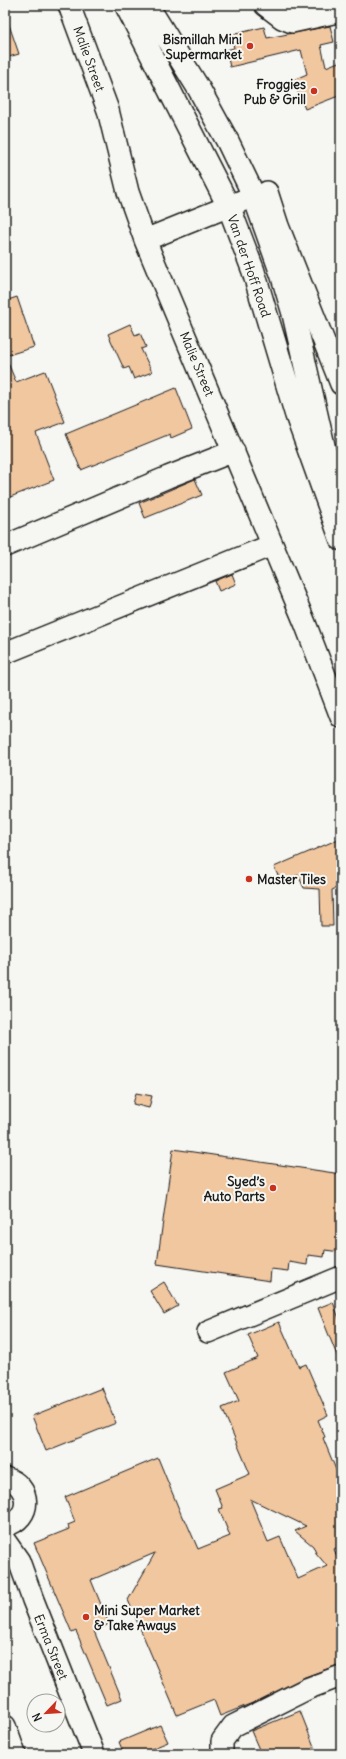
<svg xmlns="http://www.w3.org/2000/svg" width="346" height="1759" viewBox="0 0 346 1759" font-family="Delius,sans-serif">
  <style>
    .building { fill: #f1c7a0; stroke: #1c1c1c; fill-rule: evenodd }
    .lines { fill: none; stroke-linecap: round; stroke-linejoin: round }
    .minor-casing { stroke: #1c1c1c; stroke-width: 24 }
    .major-casing { stroke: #1c1c1c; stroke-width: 25 }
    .minor { stroke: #f6f6f2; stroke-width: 21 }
    .major { stroke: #f6f6f2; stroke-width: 22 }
    .poi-dot { fill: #c8321e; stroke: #f6f6f2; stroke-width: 1.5 }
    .labels { text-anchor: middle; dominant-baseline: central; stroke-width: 4; stroke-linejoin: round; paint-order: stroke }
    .poi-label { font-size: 13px; font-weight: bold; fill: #1c1c1c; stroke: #f6f6f2; text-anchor: end }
    .street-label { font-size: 13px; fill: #1c1c1c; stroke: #f6f6f2 }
  </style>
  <rect width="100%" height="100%" fill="#f6f6f2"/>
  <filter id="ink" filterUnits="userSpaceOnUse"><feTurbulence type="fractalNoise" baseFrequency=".025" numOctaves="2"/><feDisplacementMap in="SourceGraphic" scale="8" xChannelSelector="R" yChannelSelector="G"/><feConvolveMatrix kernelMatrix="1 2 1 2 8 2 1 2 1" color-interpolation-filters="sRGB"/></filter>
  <g filter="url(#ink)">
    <path class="building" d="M287 5H313L293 9Z
      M5 19H7L19 54 5 58Z
      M330 26 334 42 321 45 326 67 341 61V95L305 109 293 80 307 74 301 50 230 67 226 50 234 48 231 35 264 27 267 38Z
      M17 297 34 347 5 356V301Z
      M130 324 135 335 140 333 146 347 141 349 152 372 134 379 129 367 124 369 108 334Z
      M5 356 16 382 45 371 65 422 36 433 54 480 5 499Z
      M176 388 192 429 171 438 170 434 81 470 66 434Z
      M195 479 202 495 145 518 139 503Z
      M232 574 236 584 219 591 215 581Z
      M341 838V886L332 890 333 926H321L320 889 304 888 298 875 281 882 274 867Z
      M136 1093 152 1096 149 1108 133 1104Z
      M173 1149 341 1174 340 1252 325 1250 324 1257 308 1255 307 1265 289 1262 288 1271 271 1269 270 1281 157 1264Z
      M164 1282 178 1306 164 1314 150 1291Z
      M333 1302 341 1324 340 1363 318 1308Z
      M279 1322 299 1367 306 1364 328 1415 318 1420 325 1437 323 1438 341 1482V1546L334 1549 339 1561 341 1560V1664L305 1677 255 1702 220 1716 214 1700 177 1715 128 1600 155 1553 91 1580 109 1624 94 1631 122 1699 107 1705 76 1631 72 1633 34 1543 69 1529 68 1525 75 1522 65 1497 158 1458 183 1519H185L198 1549 230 1536 219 1509 223 1508 215 1489 250 1474 222 1408 239 1401 226 1372 258 1358 248 1335ZM250 1499 306 1526 295 1531 313 1546 316 1553 327 1566 298 1579 280 1537 268 1542Z
      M102 1388 116 1423 46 1451 32 1416Z
      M300 1711 317 1754H261L251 1731Z
      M160 1725 168 1742 139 1754H124L119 1742Z"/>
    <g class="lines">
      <defs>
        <path id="minor" d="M69 5 108 110 128 192 145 240 305 623 341 717
          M265 5 282 18 292 22 333 13
          M267 192 278 226 341 384
          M145 240 254 196
          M5 546 168 477 234 451
          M5 653 272 545
          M208 1332 341 1277
          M5 1478C32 1485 33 1519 5 1526
          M5 1541 19 1561 33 1600 94 1754
          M5 1726 15 1754
          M222 1754V1741L233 1726 309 1688 341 1676"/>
        <path id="major" d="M126 5 229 207 253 270 296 414 341 539
          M147 5 199 89 228 142 254 196 282 275 293 312 333 487"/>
      </defs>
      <use href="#minor" class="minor-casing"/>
      <use href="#major" class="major-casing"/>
      <use href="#minor" class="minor"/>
      <use href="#major" class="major"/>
    </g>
  </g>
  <g class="poi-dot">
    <circle cx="250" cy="46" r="4"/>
    <circle cx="314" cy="91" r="4"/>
    <circle cx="249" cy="879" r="4"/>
    <circle cx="273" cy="1188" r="4"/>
    <circle cx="86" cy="1617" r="4"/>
  </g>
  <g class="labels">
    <g class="poi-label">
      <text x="242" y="39">Bismillah Mini<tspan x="242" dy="15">Supermarket</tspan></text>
      <text x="306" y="84">Froggies<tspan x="306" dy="15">Pub &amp; Grill</tspan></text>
      <text x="257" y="879" text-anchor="start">Master Tiles</text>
      <text x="265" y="1181">Syed’s<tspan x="265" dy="15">Auto Parts</tspan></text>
      <text x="94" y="1610" text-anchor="start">Mini Super Market<tspan x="94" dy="15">&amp; Take Aways</tspan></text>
    </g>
    <g class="street-label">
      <text transform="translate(89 59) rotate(70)">Malie Street</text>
      <text transform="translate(249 266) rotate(71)">Van der Hoff Road</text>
      <text transform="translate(197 364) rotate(67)">Malie Street</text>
      <text transform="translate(51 1647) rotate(68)">Erma Street</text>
    </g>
  </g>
  <rect width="346" height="1759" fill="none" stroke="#f6f6f2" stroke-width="20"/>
  <rect x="10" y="10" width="326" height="1739" fill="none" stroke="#1c1c1c" stroke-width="1.5" filter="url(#ink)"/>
  <g transform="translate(46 1713) rotate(245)"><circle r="19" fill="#f6f6f2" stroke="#9f9f9c"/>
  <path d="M0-3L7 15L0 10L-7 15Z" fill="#c8321e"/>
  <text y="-6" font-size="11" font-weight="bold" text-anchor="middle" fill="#1c1c1c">N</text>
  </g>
</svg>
